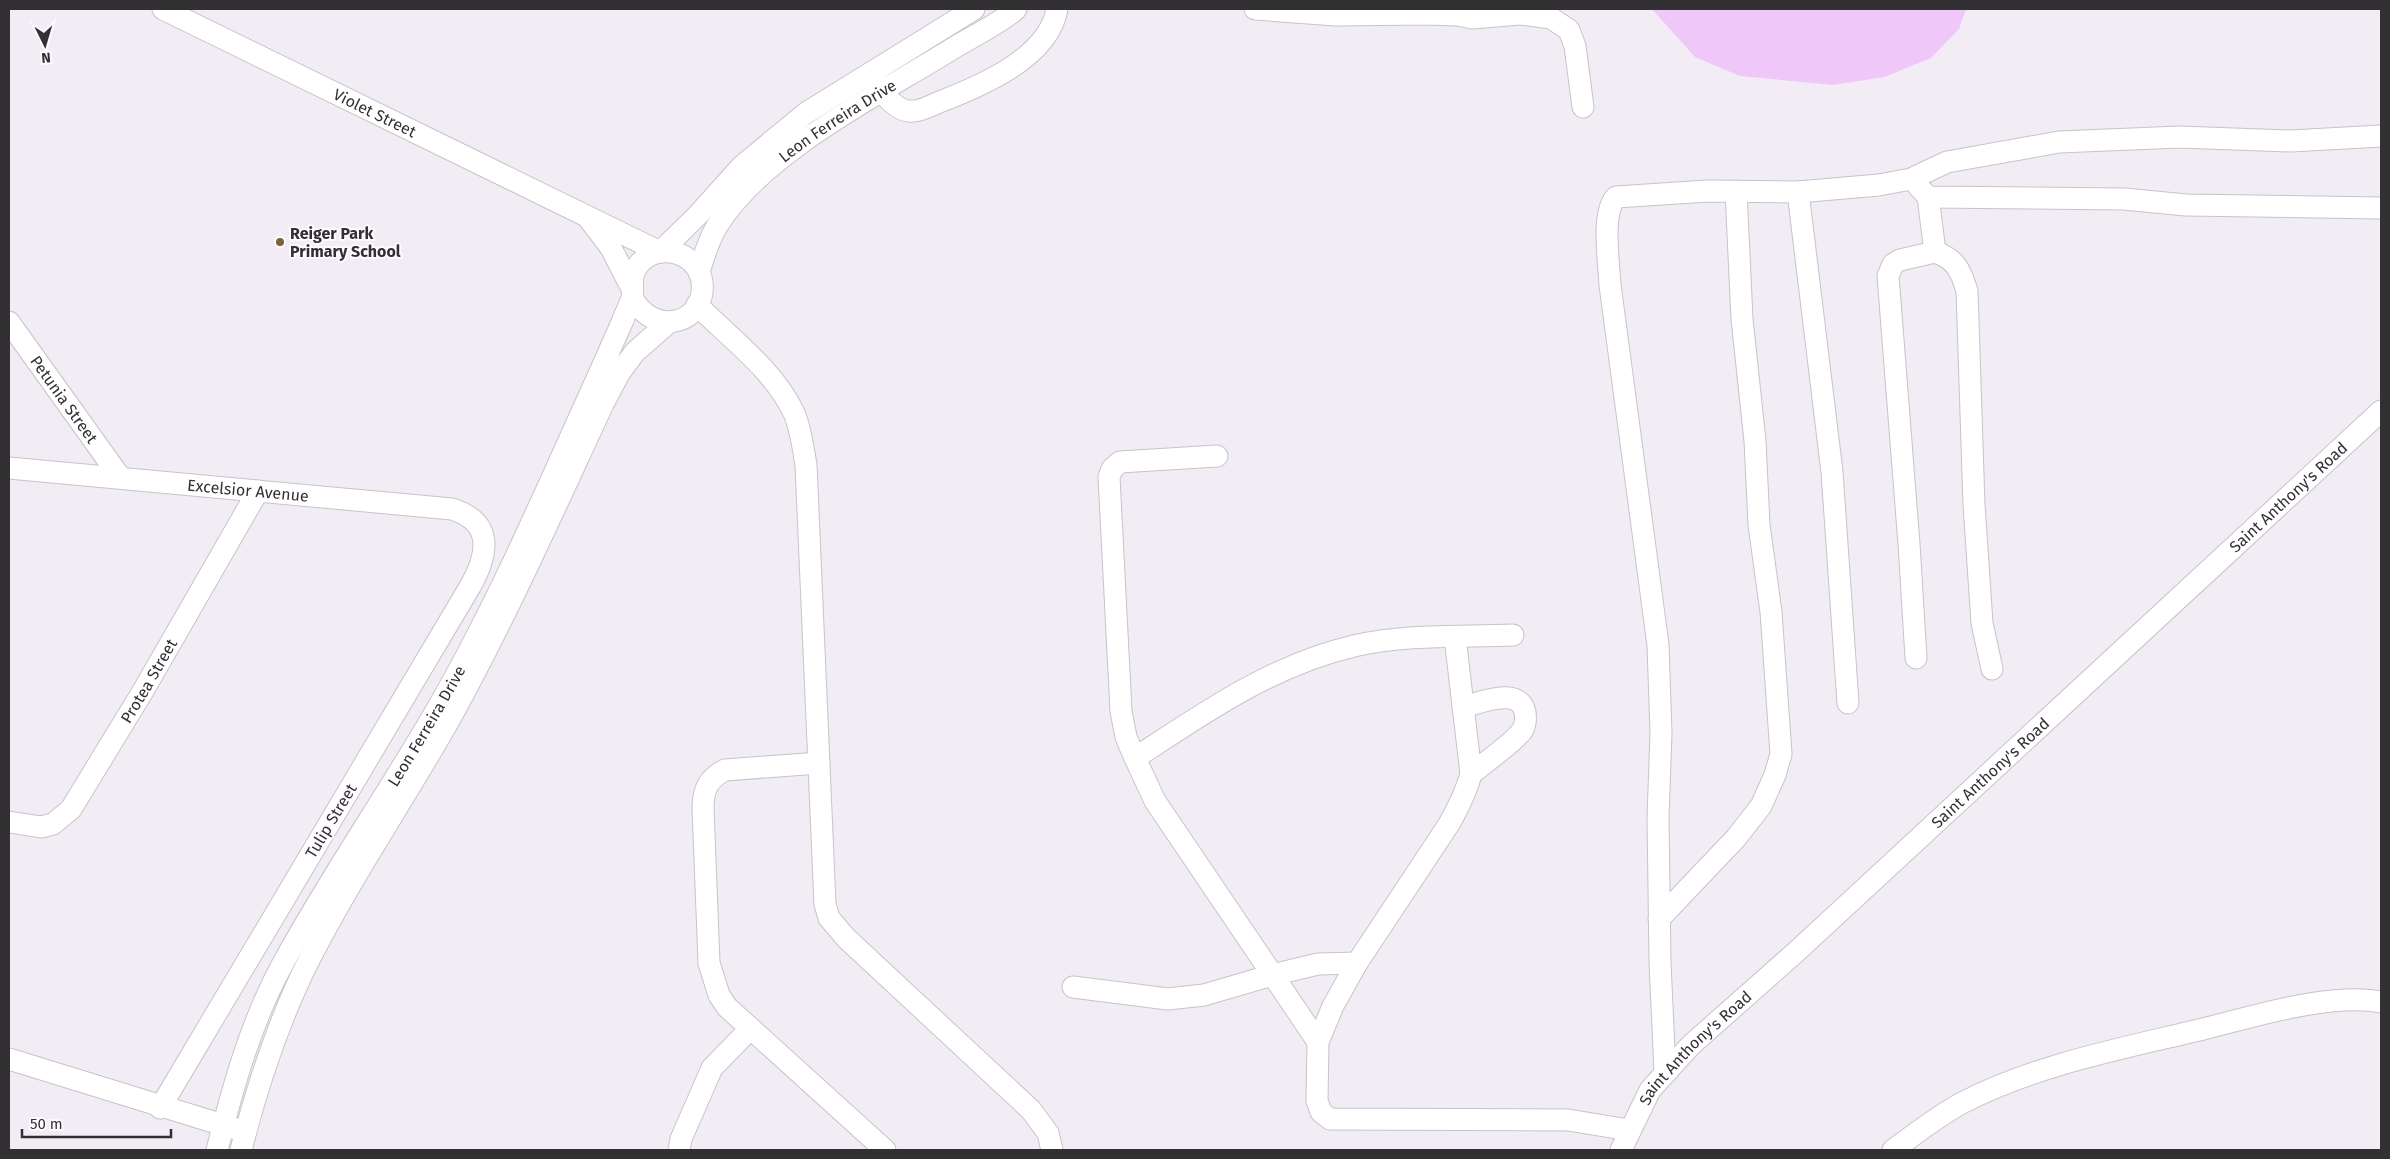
<svg xmlns="http://www.w3.org/2000/svg" width="2390" height="1159" viewBox="0 0 2390 1159" font-family="'Fira Sans',sans-serif">
  <style>
    .green { fill: #efc7f8 }
    .lines { fill: none; stroke-linecap: round; stroke-linejoin: round }
    .minor-casing { stroke: #c8c3ca; stroke-width: 23 }
    .minor { stroke: #fff; stroke-width: 21 }
    .poi-dot { fill: #7b6333; stroke: #fefaff; stroke-width: 2 }
    .labels { text-anchor: middle; dominant-baseline: central; stroke-width: 4; stroke-linejoin: round; paint-order: stroke }
    .street-label { font-size: 16px; fill: #323033; stroke: #fefaff }
    .poi-label { font-size: 16px; font-weight: bold; fill: #323033; stroke: #fefaff; text-anchor: start }
  </style>
  <rect width="100%" height="100%" fill="#f2ecf4"/>
  <path class="green" d="M1652 9H1966L1959 29 1931 58 1884 77 1833 85 1740 76 1695 57Z"/>
  <g class="lines">
    <defs>
      <g id="minor">
        <path id="s1" d="M163 9 660 252 697 216 742 166 806 113 974 9"/>
        <path d="M1255 9 1336 15 1428 14 1457 15 1472 18 1520 14 1551 18 1569 30 1575 46 1583 107"/>
        <path d="M876 82C883 94 897 113 913 111 922 111 934 104 942 101 983 85 1049 57 1057 9"/>
        <path d="M1918 186 1928 197 2124 199 2186 205 2381 208"/>
        <path d="M1798 192 1832 472 1848 703"/>
        <path d="M589 219 611 248 630 285"/>
        <path d="M1935 252C1956 259 1961 271 1967 291L1974 505 1982 623 1992 669"/>
        <path id="s2" d="M699 272C704 256 708 241 717 226 763 152 878 95 952 49 971 37 1000 24 1016 9"/>
        <path d="M697 305C730 338 774 370 794 413 801 429 803 448 806 465L825 904 829 918 846 938 1031 1110 1048 1133 1052 1150"/>
        <path id="s3" d="M9 322 120 477"/>
        <path id="s4" d="M9 468 452 509C493 522 489 552 471 585L160 1108"/>
        <path d="M1455 637 1471 774C1466 793 1458 808 1449 824L1357 963 1333 1006 1318 1042 1317 1101 1321 1112 1330 1119 1568 1120 1629 1130"/>
        <path d="M1916 658 1909 544 1888 276 1893 264 1900 260 1935 252 1928 197"/>
        <path d="M1463 707C1480 703 1519 686 1525 712 1526 719 1526 725 1522 731 1511 745 1485 762 1471 774"/>
        <path d="M1135 758 1126 737 1121 711 1109 477 1112 469 1120 462 1217 456"/>
        <path d="M819 763 725 770C709 778 703 789 703 808L709 963 719 995 727 1007 885 1150"/>
        <path id="s5" d="M9 822 41 827 53 824 71 809 143 691 258 491"/>
        <path d="M1659 919 1736 838 1761 806 1775 775 1781 754 1771 612 1759 525 1755 441 1742 319 1736 191"/>
        <path d="M1073 987 1168 999 1204 995 1272 975 1318 964 1357 963"/>
        <path d="M1318 1042 1155 801 1135 758C1204 713 1272 665 1354 646 1405 634 1461 637 1513 635"/>
        <path d="M9 1059 236 1129"/>
        <path d="M1665 1072 1660 962 1658 818 1661 733 1658 645 1610 285C1609 262 1601 213 1616 197L1708 191 1798 192 1879 185 1911 179 1947 162 2059 142 2180 137 2291 141 2381 136"/>
        <path id="s6" d="M217 1150C233 1087 250 1025 281 967 329 878 387 796 437 709 499 602 548 486 599 374 607 356 615 338 623 320 625 313 630 305 632 298 634 285 629 276 639 264 658 241 698 252 702 282 707 323 654 339 632 297"/>
        <path d="M241 1150C258 1083 279 1019 310 958 353 874 406 797 452 715 508 613 555 507 604 402L620 372 635 352 668 323"/>
        <path d="M679 1150 681 1139 712 1068 750 1029"/>
        <path id="s7" d="M1621 1150 1650 1090 1691 1045 1796 952 2381 411"/>
        <path d="M1893 1150C1915 1134 1938 1116 1962 1103 2037 1064 2125 1048 2207 1028 2256 1016 2332 992 2381 1002"/>
      </g>
    </defs>
    <use href="#minor" class="minor-casing"/>
    <use href="#minor" class="minor"/>
  </g>
  <circle class="poi-dot" cx="280" cy="242" r="5"/>
  <g class="labels">
    <g class="street-label">
      <text stroke="none"><textPath href="#s1" startOffset="236">Violet Street</textPath></text>
      <text stroke="none"><textPath href="#s2" startOffset="211">Leon Ferreira Drive</textPath></text>
      <text stroke="none"><textPath href="#s3" startOffset="95">Petunia Street</textPath></text>
      <text stroke="none"><textPath href="#s4" startOffset="240">Excelsior Avenue</textPath></text>
      <text stroke="none"><textPath href="#s7" startOffset="938">Saint Anthony's Road</textPath></text>
      <text stroke="none"><textPath href="#s5" startOffset="218">Protea Street</textPath></text>
      <text stroke="none"><textPath href="#s6" startOffset="476">Leon Ferreira Drive</textPath></text>
      <text stroke="none"><textPath href="#s7" startOffset="532">Saint Anthony's Road</textPath></text>
      <text transform="translate(331 821) rotate(-59)">Tulip Street</text>
      <text stroke="none"><textPath href="#s7" startOffset="128">Saint Anthony's Road</textPath></text>
    </g>
    <g class="poi-label">
      <text x="290" y="233">Reiger Park<tspan x="290" dy="18">Primary School</tspan></text>
    </g>
  </g>
  <rect width="2390" height="1159" fill="none" stroke="#323033" stroke-width="20"/>
  <g transform="translate(45 45) rotate(175)" stroke="#fefaff" stroke-width="4" paint-order="stroke">
  <path d="M0-4L9 19L0 12L-9 19Z" fill="#323033"/>
  <text y="-8" font-size="14" font-weight="bold" text-anchor="middle" fill="#323033">N</text>
  </g>
  <path d="M22 1129v8h149v-8" fill="none" stroke="#323033" stroke-width="2.5"/>
  <text x="30" y="1129" font-size="15" fill="#323033" stroke="#fefaff" stroke-width="4" paint-order="stroke">50 m</text>
</svg>
